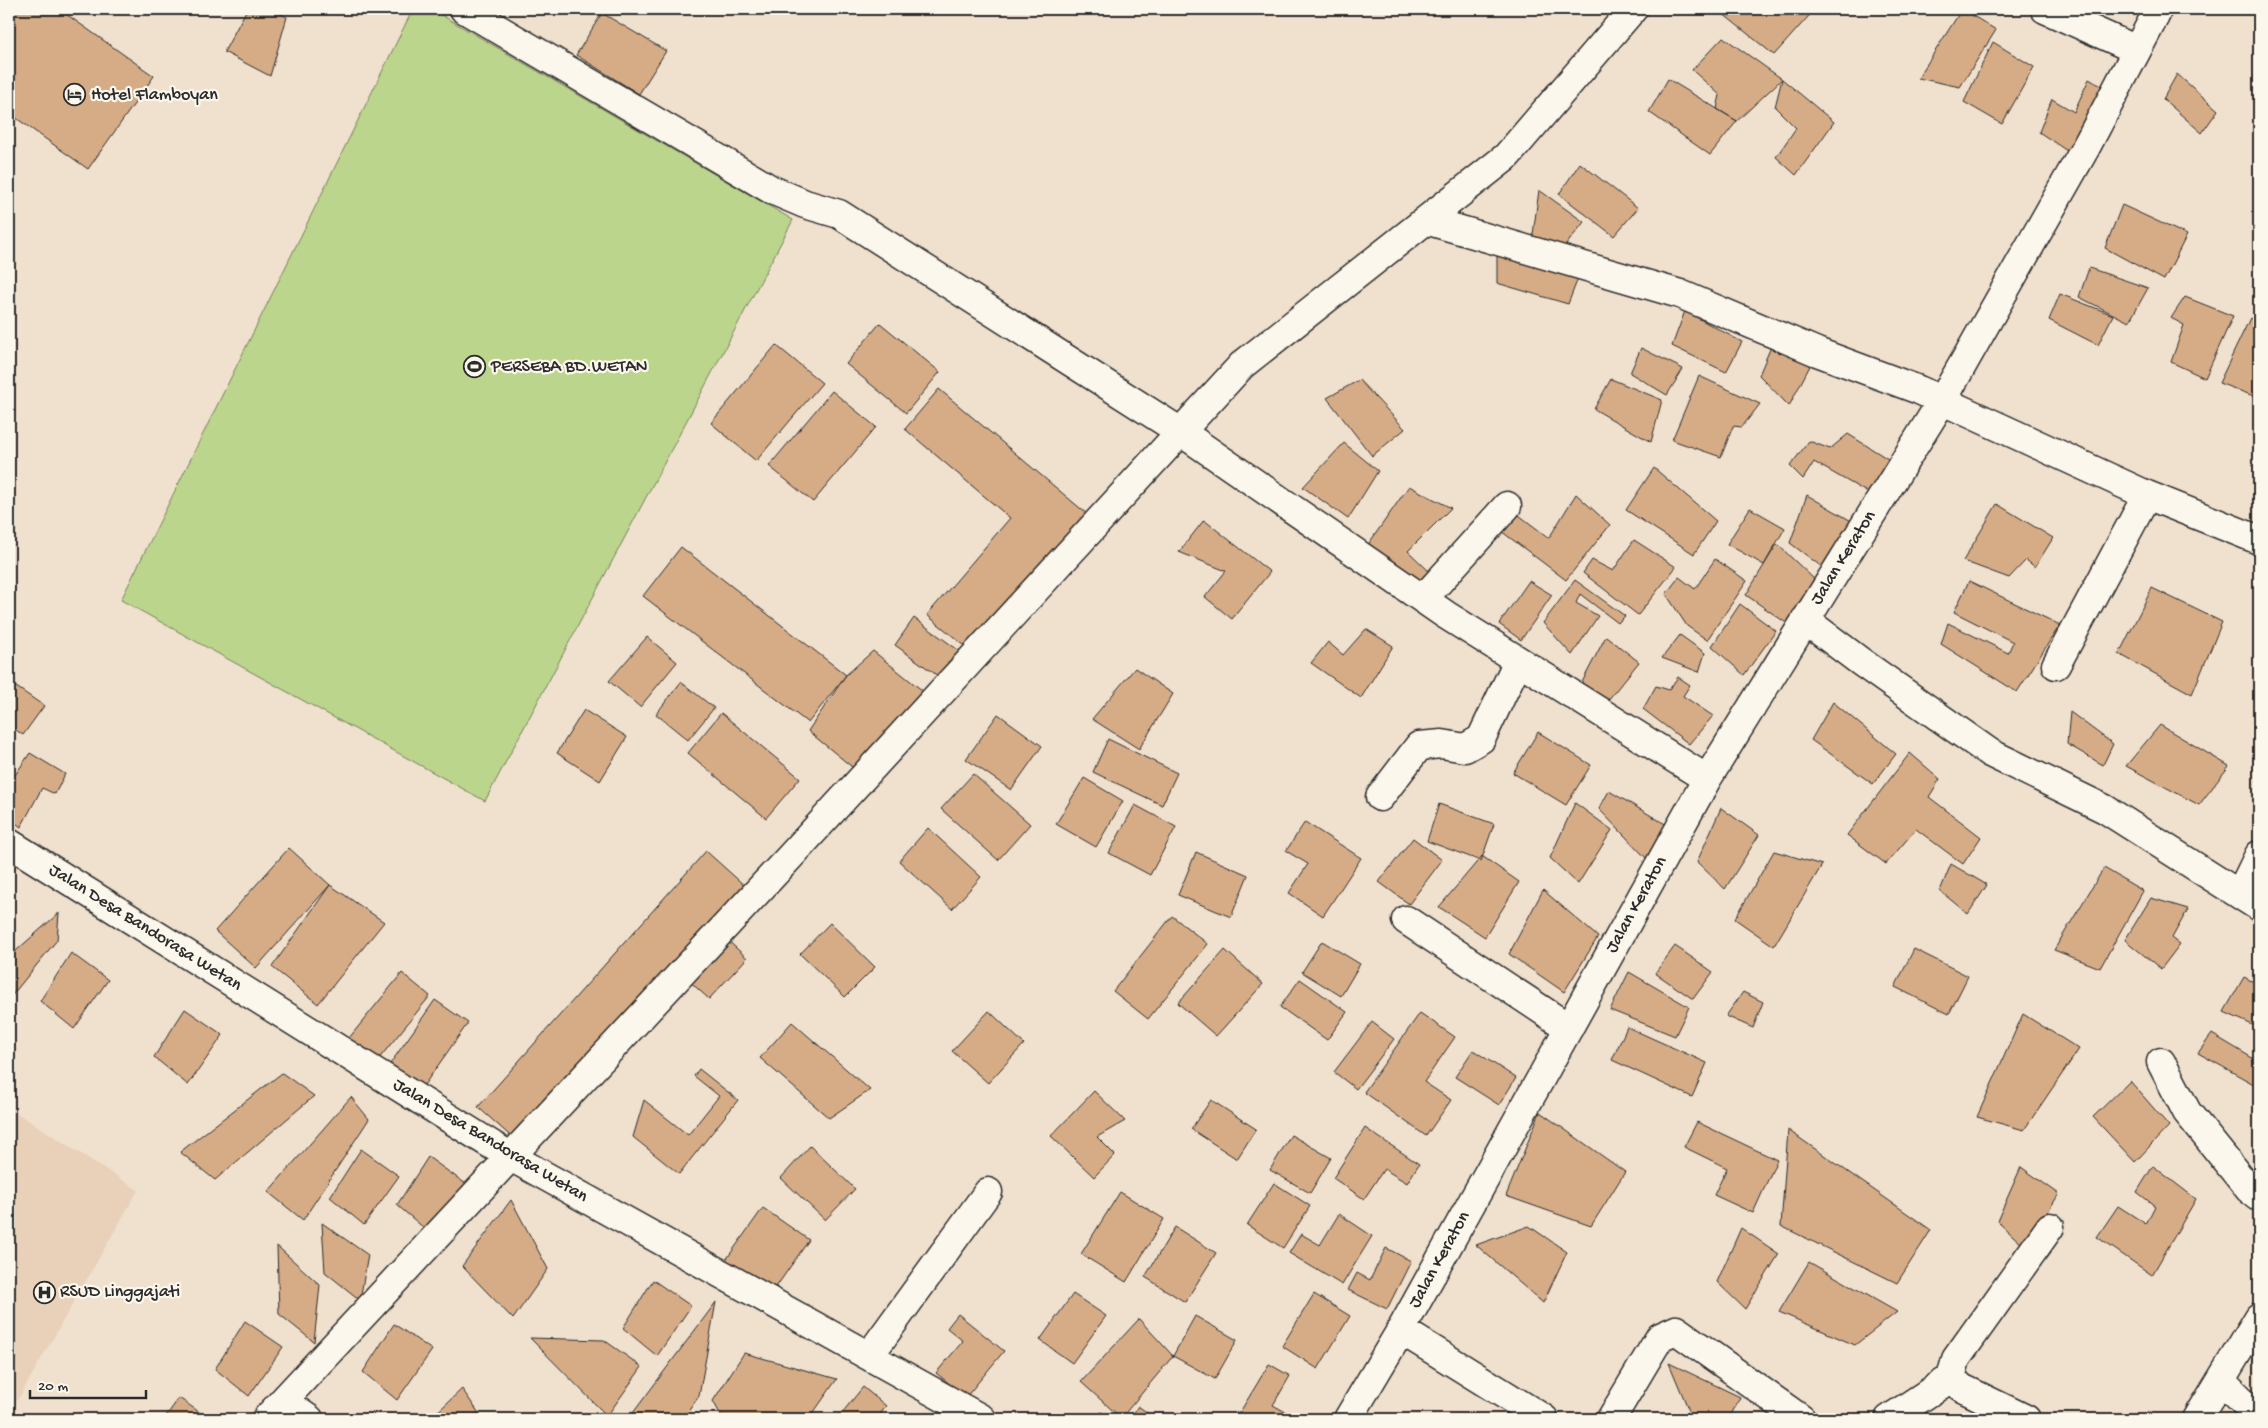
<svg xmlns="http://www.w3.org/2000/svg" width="2268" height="1428" viewBox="0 0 2268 1428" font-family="'Gochi Hand',sans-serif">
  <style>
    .built { fill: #e8d0b9 }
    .green { fill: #bcd58c; stroke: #74805c }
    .building { fill: #d6ac87; stroke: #2b2b2b }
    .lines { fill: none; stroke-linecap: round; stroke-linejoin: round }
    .minor-casing { stroke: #2b2b2b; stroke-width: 31 }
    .minor { stroke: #fbf7ec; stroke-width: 28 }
    .labels { text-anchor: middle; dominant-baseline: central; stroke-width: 4.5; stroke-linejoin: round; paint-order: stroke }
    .poi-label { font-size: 18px; fill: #2b2b2b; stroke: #fbf7ec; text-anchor: start }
    .street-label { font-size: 18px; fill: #2b2b2b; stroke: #fbf7ec }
  </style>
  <rect width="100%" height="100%" fill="#f0e0ce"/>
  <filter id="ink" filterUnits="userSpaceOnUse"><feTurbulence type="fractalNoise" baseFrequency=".02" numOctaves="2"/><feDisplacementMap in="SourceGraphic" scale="10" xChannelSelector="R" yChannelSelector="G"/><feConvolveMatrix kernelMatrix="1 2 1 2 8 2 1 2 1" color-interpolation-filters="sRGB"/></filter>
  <g filter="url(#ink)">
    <path class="built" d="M9 1108 138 1190 21 1394 9 1411Z"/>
    <path class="green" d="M413 9H431L793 220 485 801 121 600Z"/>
    <path class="building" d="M9 9H69L66 14 154 76 88 169 9 113Z
      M247 9H271L287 17 270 76 224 52Z
      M1717 9H1772L1776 13 1780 9H1815L1774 55Z
      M1962 9 1996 30 1960 87 1918 78Z
      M602 13 666 51 639 94 576 55Z
      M1723 37 1782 79 1737 121 1717 109 1720 95 1692 70Z
      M1993 42 2034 67 2002 124 1964 102Z
      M2177 74 2218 110 2202 133 2163 99Z
      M1668 79 1737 121 1710 155 1649 112Z
      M1782 79 1834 122 1796 175 1776 157 1796 128 1775 107Z
      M2089 79 2114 93 2073 155 2039 132 2052 99 2074 112Z
      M1580 163 1638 208 1614 236 1559 194Z
      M1539 190 1584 222 1562 250 1532 242Z
      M2122 205 2187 235 2164 280 2105 248Z
      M1497 250 1580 273 1568 304 1497 283Z
      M2089 268 2148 288 2129 322 2079 297Z
      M2060 294 2113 315 2098 345 2049 320Z
      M2185 297 2233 316 2205 378 2171 362 2184 325 2171 318Z
      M1685 311 1742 342 1726 372 1672 346Z
      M2250 318 2259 322V398L2219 383Z
      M880 323 940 372 906 413 846 364Z
      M1773 342 1813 360 1789 406 1759 375Z
      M776 345 822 383 756 461 711 423Z
      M1641 348 1683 369 1667 395 1630 373Z
      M1699 376 1760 404 1742 427 1733 426 1721 457 1672 440Z
      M1611 379 1662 400 1651 442 1594 409Z
      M1359 380 1405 429 1372 456 1327 398Z
      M939 389 1087 514 971 651 927 615 1010 518 905 429Z
      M832 391 876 427 813 502 769 466Z
      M1848 434 1888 459 1870 494 1814 462 1803 479 1790 466 1809 441 1830 449Z
      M1344 443 1378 471 1348 519 1303 487Z
      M1654 468 1716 521 1694 554 1626 510Z
      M1409 486 1451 508 1408 551 1432 574 1422 590 1367 546Z
      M1576 494 1610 525 1566 580 1501 531 1507 506 1549 538Z
      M1807 495 1853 522 1826 570 1790 543Z
      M1997 504 2053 538 2035 567 2026 560 2009 578 1963 561Z
      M1750 508 1785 528 1764 565 1727 544Z
      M1204 520 1270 572 1232 619 1205 597 1226 571 1179 552Z
      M1634 540 1676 567 1638 615 1583 573 1592 560 1613 571Z
      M1777 544 1815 580 1792 627 1746 595Z
      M681 547 846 675 808 723 643 596Z
      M1715 559 1747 581 1707 640 1687 626 1666 594 1679 577 1695 589Z
      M1575 580 1625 616 1618 623 1580 594 1576 603 1598 616 1572 655 1543 623Z
      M1529 581 1552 595 1521 640 1499 624Z
      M1969 581 2060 625 2017 692 1941 644 1948 623 2008 653 2013 642 1954 612Z
      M2152 588 2222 622 2192 694 2119 654Z
      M1740 604 1776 631 1744 675 1712 646Z
      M914 618 961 652 941 678 895 645Z
      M1366 629 1393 646 1361 698 1311 663 1328 642 1343 655Z
      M1680 635 1705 653 1699 672 1662 658Z
      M1606 636 1639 662 1599 711 1578 690Z
      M647 637 677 662 640 707 609 681Z
      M873 651 923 691 857 771 808 731 846 675Z
      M1135 668 1173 694 1139 749 1092 719Z
      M1678 677 1690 685 1683 696 1713 716 1689 744 1643 709 1656 686 1669 690Z
      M9 682 44 706 23 735 9 725Z
      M681 682 714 708 688 740 656 714Z
      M1833 702 1896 754 1873 784 1811 740Z
      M584 710 627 737 600 781 557 753Z
      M2070 712 2113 744 2103 765 2067 744Z
      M721 713 800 778 766 818 688 753Z
      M998 714 1042 746 1011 790 966 759Z
      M2160 725 2229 766 2199 805 2126 766Z
      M1538 732 1591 765 1566 805 1513 773Z
      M1108 739 1177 773 1162 805 1093 772Z
      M30 753 65 774 55 794 42 788 21 827 9 818V784Z
      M1910 753 1940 779 1929 797 1981 837 1963 864 1916 829 1886 864 1847 835Z
      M973 774 1030 824 998 860 941 809Z
      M1084 778 1123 801 1096 847 1056 824Z
      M1609 791 1667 825 1647 859 1599 809Z
      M1575 803 1612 830 1578 884 1550 858Z
      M1439 804 1494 824 1481 861 1427 841Z
      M1135 805 1176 827 1150 875 1109 853Z
      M1721 808 1759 835 1725 889 1697 862Z
      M1305 822 1361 858 1323 916 1289 893 1308 864 1286 851Z
      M928 828 981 877 952 909 899 861Z
      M1413 838 1442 860 1409 904 1379 882Z
      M289 848 330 885 256 968 215 931Z
      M706 851 745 886 517 1142 478 1107Z
      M1774 851 1822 865 1774 946 1735 919Z
      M1196 852 1248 875 1231 917 1178 895Z
      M1482 856 1519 882 1485 937 1439 907Z
      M1951 864 1987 885 1968 914 1940 891Z
      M2104 868 2143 891 2100 968 2054 950Z
      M330 885 384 922 318 1004 272 967Z
      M1543 890 1598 937 1564 992 1509 954Z
      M2151 898 2188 909 2172 938 2180 944 2161 969 2125 940Z
      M59 913 57 940 9 999V957Z
      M1172 916 1208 944 1148 1019 1113 991Z
      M830 923 875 967 845 997 800 954Z
      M725 938 747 958 709 999 687 979Z
      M1322 941 1360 964 1341 996 1302 972Z
      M1675 946 1713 972 1693 999 1655 973Z
      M1914 949 1968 976 1949 1014 1895 987Z
      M1225 950 1263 984 1216 1036 1178 1003Z
      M71 953 108 980 74 1029 40 1001Z
      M1629 972 1689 1007 1675 1036 1610 1010Z
      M402 973 430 996 377 1061 349 1038Z
      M2244 977 2259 985V1028L2224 1012Z
      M1300 979 1347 1012 1327 1040 1280 1007Z
      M1743 992 1763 1002 1753 1028 1726 1016Z
      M435 1000 468 1023 422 1088 390 1064Z
      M185 1009 223 1035 188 1085 154 1057Z
      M989 1011 1024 1044 988 1083 952 1051Z
      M1420 1013 1455 1037 1424 1082 1451 1100 1426 1136 1364 1092Z
      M2023 1014 2079 1049 2024 1130 1977 1117Z
      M792 1022 870 1090 829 1118 760 1058Z
      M1372 1022 1394 1039 1356 1089 1334 1072Z
      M1627 1027 1707 1063 1692 1097 1612 1060Z
      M2212 1034 2259 1062V1087L2198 1053Z
      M1473 1050 1516 1078 1499 1105 1455 1077Z
      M699 1069 738 1100 679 1174 633 1137 644 1100 688 1135 719 1096 694 1076Z
      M282 1073 314 1096 215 1180 180 1152Z
      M2130 1081 2169 1126 2135 1162 2093 1117Z
      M1094 1091 1125 1121 1097 1137 1115 1155 1094 1177 1051 1136Z
      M351 1097 369 1119 303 1220 268 1192Z
      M1211 1100 1256 1129 1237 1159 1191 1129Z
      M1540 1112 1625 1172 1591 1226 1506 1196Z
      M1697 1122 1777 1160 1753 1213 1714 1195 1727 1168 1684 1147Z
      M1365 1128 1419 1164 1407 1183 1384 1169 1364 1199 1333 1178Z
      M1788 1130 1931 1230 1897 1283 1781 1226Z
      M1291 1135 1331 1158 1310 1193 1270 1170Z
      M810 1146 855 1189 825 1220 781 1178Z
      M361 1149 399 1176 364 1225 330 1197Z
      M428 1157 466 1184 431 1234 397 1205Z
      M2153 1166 2196 1199 2152 1275 2097 1237 2118 1206 2146 1224 2155 1206 2137 1192Z
      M2021 1167 2059 1194 2025 1247 1997 1221Z
      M1274 1183 1310 1206 1283 1248 1247 1225Z
      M1120 1192 1164 1219 1126 1282 1081 1254Z
      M511 1200 548 1269 513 1319 462 1266Z
      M763 1208 809 1240 769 1297 723 1264Z
      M1339 1214 1372 1236 1342 1285 1289 1253 1301 1234 1320 1245Z
      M322 1223 368 1255 360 1300 325 1272Z
      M1529 1226 1567 1252 1543 1303 1476 1245Z
      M1175 1227 1216 1253 1185 1302 1145 1277Z
      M1741 1228 1779 1254 1745 1309 1717 1282Z
      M277 1246 320 1285 314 1342 279 1314Z
      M1386 1248 1411 1261 1387 1309 1348 1290 1357 1273 1370 1280Z
      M1809 1262 1897 1312 1855 1345 1779 1312Z
      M653 1280 691 1306 657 1356 623 1328Z
      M1073 1294 1106 1316 1072 1363 1040 1340Z
      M1314 1294 1350 1316 1318 1369 1282 1346Z
      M716 1302 699 1396 683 1419H633L630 1417Z
      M958 1314 1004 1351 966 1397 936 1373 963 1341 947 1328Z
      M1195 1316 1237 1340 1215 1379 1173 1356Z
      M1139 1319 1173 1356 1121 1418 1081 1382Z
      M245 1321 283 1347 249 1396 215 1369Z
      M394 1324 432 1350 397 1400 363 1372Z
      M530 1338 604 1340 642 1367 607 1416Z
      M744 1353 837 1379 809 1419H723L713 1401Z
      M1669 1363 1740 1397 1729 1419H1696L1690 1413Z
      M1269 1364 1290 1376 1273 1405 1298 1419H1241L1237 1417Z
      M863 1387 886 1406 877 1419H837Z
      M462 1389 483 1419H430Z
      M179 1398 209 1419H164Z
      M1138 1406 1156 1419H1137L1132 1416Z
      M1101 1412 1112 1419H1096Z"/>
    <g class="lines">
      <defs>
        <path id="minor" d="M464 9 772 190 805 204 839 214 1181 432 1446 615 1707 779
          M2045 9 2137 50
          M1426 220 1680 294 1817 352 1919 390 2147 495 2259 540
          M1423 599 1507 506
          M1805 620 1861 662 1990 753 2105 809 2259 907
          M2056 665 2147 495
          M1380 797 1419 746 1442 744 1465 748 1481 739 1518 661
          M9 843 511 1157 982 1419
          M2240 894 2259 855
          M1406 920 1569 1028
          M2161 1062 2187 1112 2249 1189 2259 1197
          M1401 1330 1544 1419
          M869 1356 988 1192
          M1951 1378 1962 1388 2026 1419
          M2221 1380 2259 1417
          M283 1401 309 1419
          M266 1419 788 859 1242 365 1506 157 1633 9
          M1348 1419 1401 1330 1707 779 1942 401 2086 147 2156 14
          M1611 1419 1660 1337 1676 1330 1801 1419
          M1889 1419 1951 1378 1956 1359 2050 1227
          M2197 1419 2259 1317"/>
      </defs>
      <use href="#minor" class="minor-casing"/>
      <use href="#minor" class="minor"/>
    </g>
  </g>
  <defs>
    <symbol id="hotel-ring" viewBox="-11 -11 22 22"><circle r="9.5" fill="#fbf7ec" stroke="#2b2b2b" stroke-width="1.5"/><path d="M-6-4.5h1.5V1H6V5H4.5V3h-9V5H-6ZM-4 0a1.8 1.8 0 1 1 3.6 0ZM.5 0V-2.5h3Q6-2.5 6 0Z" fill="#2b2b2b"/></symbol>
    <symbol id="stadium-ring" viewBox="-11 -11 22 22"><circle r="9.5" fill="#fbf7ec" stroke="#2b2b2b" stroke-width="1.5"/><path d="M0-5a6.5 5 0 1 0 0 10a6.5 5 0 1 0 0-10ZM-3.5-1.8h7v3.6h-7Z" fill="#2b2b2b"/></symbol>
    <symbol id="hospital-ring" viewBox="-11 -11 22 22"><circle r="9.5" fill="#fbf7ec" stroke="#2b2b2b" stroke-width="1.5"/><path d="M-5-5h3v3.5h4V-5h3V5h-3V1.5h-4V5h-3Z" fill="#2b2b2b"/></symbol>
  </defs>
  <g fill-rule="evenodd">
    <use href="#hotel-ring" x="62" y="82" width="25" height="25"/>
    <use href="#stadium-ring" x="462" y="354" width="25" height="25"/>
    <use href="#hospital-ring" x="32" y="1280" width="25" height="25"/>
  </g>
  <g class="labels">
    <g class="poi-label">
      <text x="91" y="95">Hotel Flamboyan</text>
      <text x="491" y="367">PERSEBA BD.WETAN</text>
      <text x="60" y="1292">RSUD Linggajati</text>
    </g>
    <g class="street-label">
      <text transform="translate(1844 558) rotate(-58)">Jalan Keraton</text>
      <text transform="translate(1637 905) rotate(-61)">Jalan Keraton</text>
      <text transform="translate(145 928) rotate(32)">Jalan Desa Bandorasa Wetan</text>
      <text transform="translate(490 1141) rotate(31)">Jalan Desa Bandorasa Wetan</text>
      <text transform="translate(1440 1260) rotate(-61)">Jalan Keraton</text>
    </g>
  </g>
  <rect width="2268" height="1428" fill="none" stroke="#fbf7ec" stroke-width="30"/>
  <rect x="15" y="15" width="2238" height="1398" fill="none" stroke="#2b2b2b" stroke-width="2" filter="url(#ink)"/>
  <path d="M30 1390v8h116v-8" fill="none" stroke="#2b2b2b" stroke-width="2.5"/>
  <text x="38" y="1390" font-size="15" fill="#2b2b2b" stroke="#fbf7ec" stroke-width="4" paint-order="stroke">20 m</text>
</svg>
